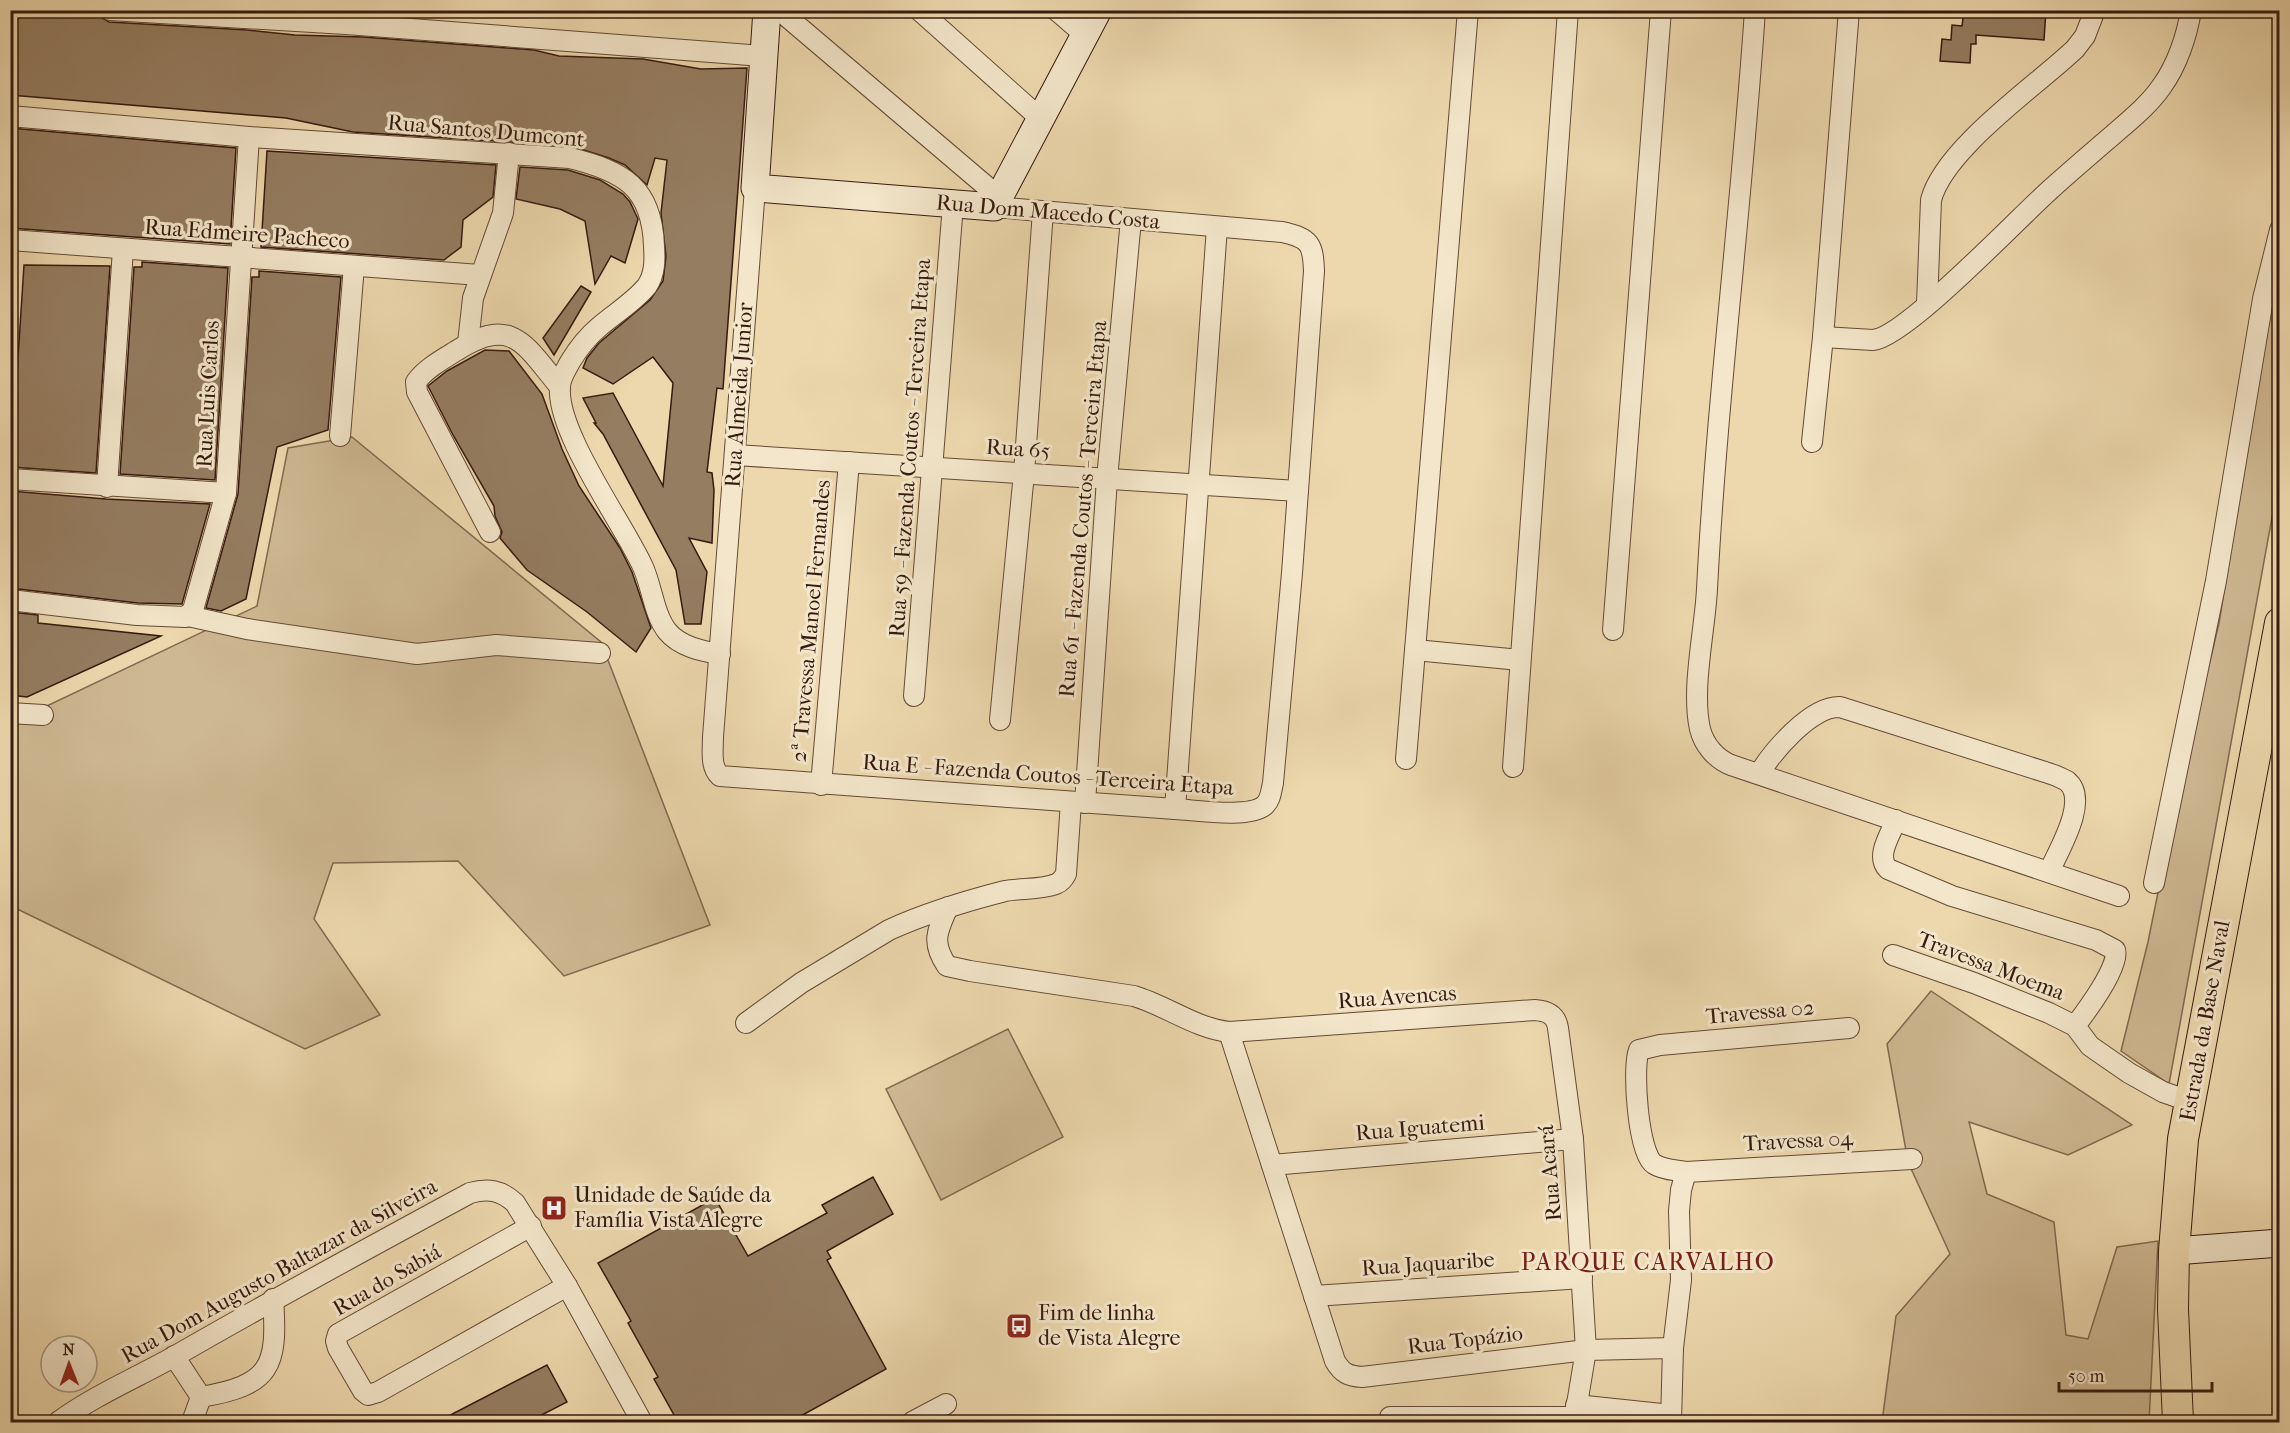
<svg xmlns="http://www.w3.org/2000/svg" width="2290" height="1433" font-family="'IM FELL French Canon',serif">
<style>
.green{fill:#ceb892;stroke:#826950;stroke-width:1.5}
.building{fill:#957d61;stroke:#361a0f;stroke-width:1.5}
.lines{fill:none;stroke-linecap:round;stroke-linejoin:round}
.street-casing{stroke:#644a36;stroke-width:22}
.secondary-casing{stroke:#361a0f;stroke-width:29}
.primary-casing{stroke:#361a0f;stroke-width:32}
.street{stroke:#f3e6ca;stroke-width:20}
.secondary{stroke:#f3e6ca;stroke-width:27}
.primary{stroke:#edd8ad;stroke-width:30}
.labels{text-anchor:middle;dominant-baseline:central;stroke-width:6;stroke-linejoin:round;paint-order:stroke}
.street-label{font-size:22px;fill:#361a0f;stroke:#f3e6ca}
.poi-label{font-size:22px;fill:#361a0f;stroke:#f3e6ca;text-anchor:start}
.neighbourhood-label{font-size:24px;letter-spacing:1.5px;fill:#7a1f14;stroke:#f3e6ca}
</style>
<rect width="100%" height="100%" fill="#edd8ad"/>
<filter id="stains"><feTurbulence type="fractalNoise" baseFrequency=".00333" numOctaves="4"/><feColorMatrix values="0 0 0 0 .2 0 0 0 0 .09 0 0 0 0 .02 0 0 0 .5 -.17"/></filter>
<radialGradient id="worn" r=".72"><stop offset=".6" stop-color="#630" stop-opacity="0"/><stop offset="1" stop-color="#630" stop-opacity=".3"/></radialGradient>
<g class="green">
<polygon points="2279,247 2279,479 2169,1084 2121,1051 2148,942 2173,818 2219,623"/>
<polygon points="352,437 601,642 710,925 564,976 458,861 333,863 314,919 380,1015 305,1049 11,906 11,723 257,606 288,448"/>
<polygon points="1931,991 2132,1125 2068,1155 1969,1122 1987,1194 2054,1222 2066,1335 2088,1339 2117,1247 2158,1241 2149,1422 1882,1422 1896,1316 1950,1254 1908,1162 1887,1044"/>
<polygon points="1008,1029 1063,1137 941,1200 886,1089"/>
</g>
<g class="building">
<polygon points="1964,10 2046,10 2044,40 1976,35 1976,44 1971,44 1970,63 1940,61 1942,39 1951,40 1952,25 1962,26"/>
<polygon points="10,11 101,17 109,22 247,30 295,35 363,37 534,50 559,56 643,59 701,69 747,68 723,389 717,388 707,472 712,473 714,490 712,543 689,538 707,572 701,624 685,624 676,570 603,434 594,423 596,423 583,398 613,393 663,486 673,383 653,357 613,384 583,368 587,358 599,343 650,300 663,281 666,256 661,213 667,160 655,158 647,185 625,165 609,158 571,146 353,132 286,118 10,95"/>
<polygon points="10,128 236,148 230,244 10,228"/>
<polygon points="267,151 496,165 493,197 463,220 461,247 444,260 261,247"/>
<polygon points="520,167 568,170 600,180 623,194 630,202 638,219 625,263 611,256 595,284 585,221 560,209 516,199"/>
<polygon points="142,262 228,268 215,480 120,474 134,267 142,267"/>
<polygon points="24,265 110,266 96,473 11,467"/>
<polygon points="259,271 341,277 328,430 277,447 246,599 221,611 206,608 238,494 252,277 259,277"/>
<polygon points="581,286 591,292 554,355 543,338"/>
<polygon points="485,350 509,351 542,394 562,449 579,486 620,548 632,572 651,628 636,652 587,612 527,570 500,538 502,532 495,516 494,506 453,435 428,386 447,371"/>
<polygon points="10,491 106,499 210,504 182,604 138,603 10,588"/>
<polygon points="10,612 38,615 38,623 161,636 27,697 10,695"/>
<polygon points="873,1177 893,1214 827,1251 831,1258 827,1260 886,1369 790,1422 678,1422 654,1379 658,1377 628,1323 631,1321 598,1263 715,1198 748,1256 827,1213 822,1205"/>
<polygon points="547,1365 567,1402 528,1422 437,1422"/>
</g>
<g class="lines">
<g class="street-casing">
<g id="street">
<polyline points="110,10 346,24 763,56"/>
<polyline points="779,10 999,197"/>
<polyline points="919,10 1041,119"/>
<polyline points="1056,10 1085,35"/>
<path d="M1755,10C1742,204 1717,396 1707,589C1705,630 1691,689 1700,729C1704,745 1716,759 1731,765L2119,896"/>
<path d="M10,116L249,137L570,158C623,171 652,187 654,246C655,260 655,274 647,286C634,302 614,314 599,327C587,337 578,349 570,362C566,370 560,378 560,387C556,432 623,523 643,567C652,587 654,614 667,631C680,647 702,651 720,654"/>
<path d="M755,188L713,737C713,750 710,767 720,776L1175,809C1196,810 1249,819 1265,805C1271,799 1271,791 1273,783L1292,573L1314,271C1313,244 1310,238 1282,232L994,207"/>
<polyline points="10,240 480,275"/>
<path d="M1927,304L1931,200C1944,149 2036,86 2075,49L2085,36L2095,10"/>
<path d="M1823,337L1873,340C1906,337 2020,216 2052,188C2072,170 2093,152 2114,134C2130,120 2149,105 2162,86C2177,65 2187,36 2191,10"/>
<polyline points="468,343 473,298 503,213 509,153"/>
<polyline points="340,436 354,266"/>
<polyline points="1812,442 1823,337 1849,10"/>
<polyline points="735,455 1298,491"/>
<polyline points="10,479 226,493"/>
<polyline points="107,487 123,249"/>
<path d="M490,532L417,392L416,382C425,369 443,359 456,351C512,314 525,345 560,387"/>
<polyline points="10,600 137,615 186,617 193,610 226,493 249,137"/>
<polyline points="188,616 247,629 417,654 496,645 600,653"/>
<polyline points="1613,630 1661,10"/>
<polyline points="1415,650 1520,660"/>
<polyline points="914,696 953,204"/>
<polyline points="10,713 43,715"/>
<polyline points="1000,720 1024,473 1043,211"/>
<polyline points="1406,759 1468,10"/>
<polyline points="1513,767 1568,10"/>
<path d="M1759,774C1773,751 1811,706 1840,707L2045,772C2052,774 2060,777 2067,781C2090,800 2058,851 2049,872"/>
<polyline points="821,785 849,462"/>
<polyline points="1085,803 1107,479 1131,219"/>
<polyline points="1175,809 1217,227"/>
<path d="M1896,820C1891,834 1875,856 1888,869L1952,896L2096,940L2115,950C2121,965 2085,1013 2075,1026"/>
<polyline points="2154,883 2216,581 2263,299 2280,230"/>
<path d="M948,907C937,931 931,943 947,966L970,971L1134,996C1167,1006 1195,1028 1229,1032L1535,1010C1548,1011 1556,1015 1558,1028L1573,1139L1586,1350L1574,1422"/>
<polyline points="1893,955 1974,983 2049,1013 2075,1026 2090,1046 2129,1073 2163,1092 2189,1101"/>
<path d="M746,1023L801,983L889,930C926,913 966,901 1005,891C1022,888 1040,890 1056,884C1061,882 1063,879 1066,874L1071,802"/>
<path d="M1849,1028L1660,1045L1639,1050C1632,1067 1638,1154 1654,1164C1663,1170 1676,1170 1686,1172L1912,1159"/>
<path d="M1229,1032L1335,1361C1342,1373 1348,1376 1362,1377L1586,1350L1673,1348"/>
<polyline points="1272,1165 1573,1139"/>
<polyline points="531,1226 338,1334 336,1341 338,1348 363,1391 368,1395 378,1392 567,1286"/>
<polyline points="1314,1296 1582,1278"/>
<polyline points="174,1356 201,1397 192,1422"/>
<path d="M201,1397C271,1385 278,1367 273,1299"/>
<polyline points="1576,1405 1671,1415"/>
<polyline points="1390,1417 1575,1417"/>
<path d="M58,1422C95,1395 138,1377 177,1355C274,1299 372,1246 470,1193C488,1188 501,1190 515,1203L567,1286L642,1422"/>
<polyline points="912,1422 946,1404"/>
<polyline points="1671,1422 1673,1348 1681,1280 1679,1211 1681,1190 1686,1172"/>
</g>
</g>
<g class="secondary-casing">
<g id="secondary">
<polyline points="767,10 755,188 994,207 1098,10"/>
<polyline points="2174,1251 2280,1243"/>
</g>
</g>
<g class="primary-casing">
<polyline id="primary" points="2178,1422 2173,1309 2174,1251 2183,1139 2280,623"/>
</g>
<use href="#street" class="street"/>
<use href="#secondary" class="secondary"/>
<use href="#primary" class="primary"/>
</g>
<defs>
<g id="hospital-square" transform="scale(1.35)"><rect x="-9" y="-9" width="18" height="18" rx="4" fill="#8f2418" stroke="#f3e6ca"/><path d="M-5-5h3v3.5h4V-5h3V5h-3V1.5h-4V5h-3Z" fill="#fff"/></g>
<g id="bus-square" transform="scale(1.35)"><rect x="-9" y="-9" width="18" height="18" rx="4" fill="#8f2418" stroke="#f3e6ca"/><path d="M-5-6H5V4H4V6H2V4H-2V6H-4V4H-5ZM-3.5-4V0h7V-4ZM-3.5 1.2v1.5H-2V1.2ZM2 1.2v1.5H3.5V1.2Z" fill="#fff"/></g>
</defs>
<g fill-rule="evenodd">
<use href="#hospital-square" x="554" y="1208"/>
<use href="#bus-square" x="1019" y="1326"/>
</g>
<g class="labels">
<g class="street-label">
<text transform="translate(486 131) rotate(5)">Rua Santos Dumcont</text>
<text transform="translate(1048 212) rotate(5)">Rua Dom Macedo Costa</text>
<text transform="translate(247 234) rotate(4)">Rua Edmeire Pacheco</text>
<text transform="translate(208 394) rotate(-87)">Rua Luis Carlos</text>
<text transform="translate(739 395) rotate(-86)">Rua Almeida Junior</text>
<text transform="translate(910 448) rotate(-86)">Rua 59 - Fazenda Coutos - Terceira Etapa</text>
<text transform="translate(1018 449) rotate(4)">Rua 65</text>
<text transform="translate(1083 509) rotate(-85)">Rua 61 - Fazenda Coutos - Terceira Etapa</text>
<text transform="translate(811 621) rotate(-85)">2ª Travessa Manoel Fernandes</text>
<text transform="translate(1048 775) rotate(4)">Rua E - Fazenda Coutos - Terceira Etapa</text>
<text transform="translate(1991 966) rotate(21)">Travessa Moema</text>
<text transform="translate(1397 997) rotate(-4)">Rua Avencas</text>
<text transform="translate(1760 1012) rotate(-5)">Travessa 02</text>
<text transform="translate(2205 1021) rotate(-80)">Estrada da Base Naval</text>
<text transform="translate(1420 1128) rotate(-5)">Rua Iguatemi</text>
<text transform="translate(1798 1141) rotate(-3)">Travessa 04</text>
<text transform="translate(1550 1173) rotate(-95)">Rua Acará</text>
<text transform="translate(1428 1264) rotate(-4)">Rua Jaquaribe</text>
<text transform="translate(279 1271) rotate(-29)">Rua Dom Augusto Baltazar da Silveira</text>
<text transform="translate(387 1280) rotate(-30)">Rua do Sabiá</text>
<text transform="translate(1465 1340) rotate(-7)">Rua Topázio</text>
</g>
<g class="poi-label">
<text x="574" y="1195">Unidade de Saúde da<tspan x="574" dy="25">Família Vista Alegre</tspan></text>
<text x="1038" y="1313">Fim de linha<tspan x="1038" dy="25">de Vista Alegre</tspan></text>
</g>
<g class="neighbourhood-label">
<text x="1648" y="1262">PARQUE CARVALHO</text>
</g>
</g>
<rect width="2290" height="1433" fill="none" stroke="#edd8ad" stroke-width="36"/>
<rect x="12" y="12" width="2266" height="1409" fill="none" stroke="#361a0f" stroke-width="3"/>
<rect x="18" y="18" width="2254" height="1397" fill="none" stroke="#361a0f" stroke-width="1.5"/>
<g transform="translate(69 1364) rotate(359)"><circle r="28" fill="#f3e6ca" stroke="#a7947f" stroke-width="1.5"/>
<path d="M0-4.5L10 22L0 15L-10 22Z" fill="#8f2418"/>
<text y="-9" font-size="16" font-weight="bold" text-anchor="middle" fill="#361a0f">N</text>
</g>
<path d="M2059 1382v9h153v-9" fill="none" stroke="#361a0f" stroke-width="3"/>
<text x="2068" y="1382" font-size="18" fill="#361a0f" stroke="#f3e6ca" stroke-width="4.5" paint-order="stroke">50 m</text>
<rect width="100%" height="100%" filter="url(#stains)"/>
<rect width="100%" height="100%" fill="url(#worn)"/>
</svg>
